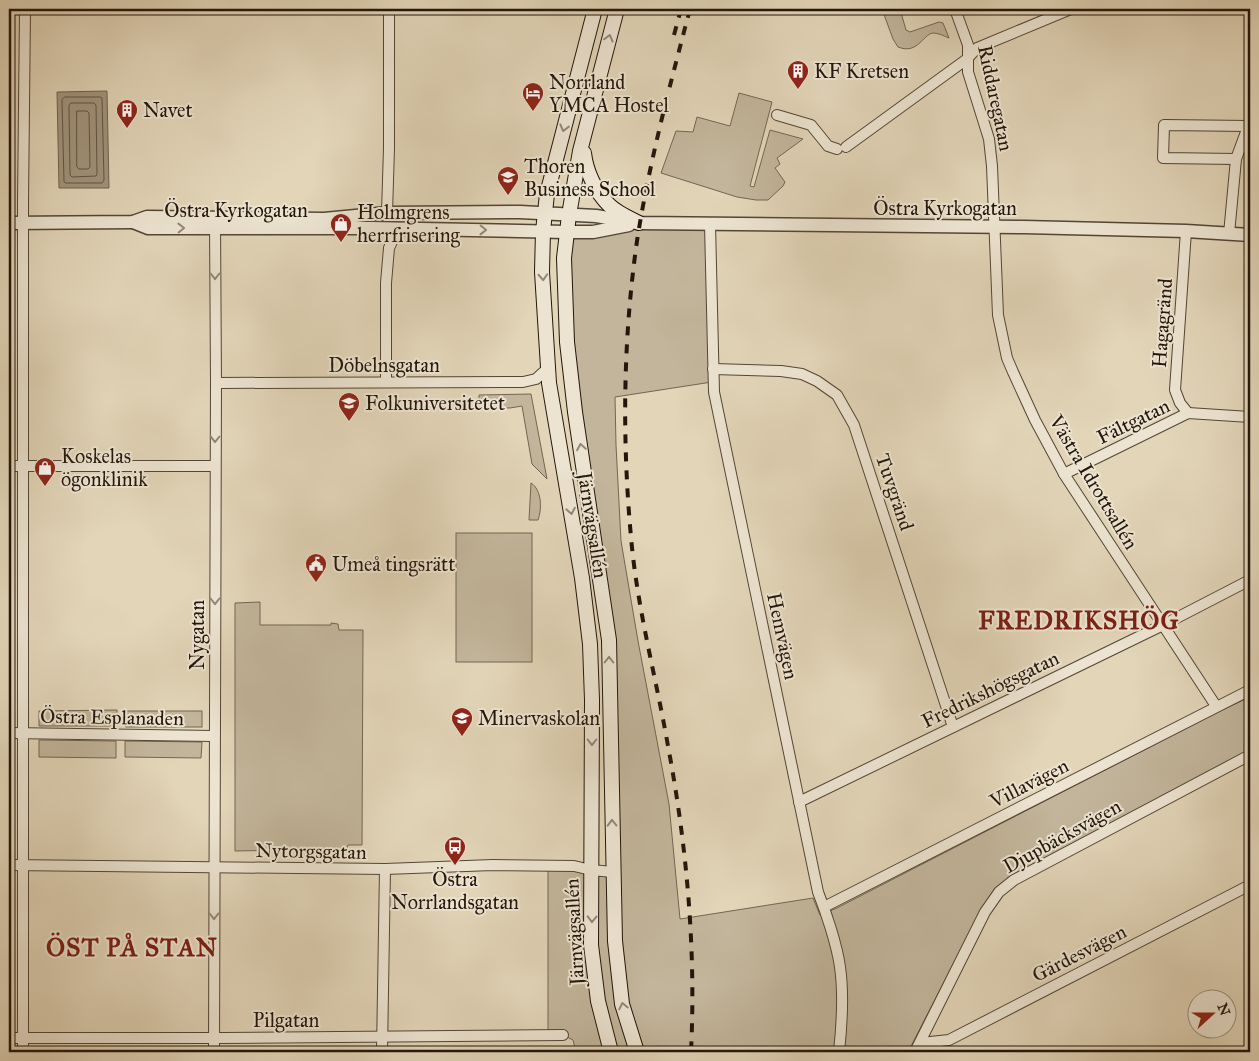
<svg xmlns="http://www.w3.org/2000/svg" width="1259" height="1061" font-family="'IM FELL Great Primer',serif">
<style>
.green{fill:#c2b59b;stroke:#726653}
.water{fill:#a1947d;stroke:#6f624f}
.lines{fill:none;stroke-linecap:round;stroke-linejoin:round}
.shore{stroke:#625544;stroke-width:1}
.minor-casing{stroke:#534636;stroke-width:12}
.tertiary-casing{stroke:#534636;stroke-width:15}
.secondary-casing{stroke:#23160b;stroke-width:16}
.minor{stroke:#ece4d1;stroke-width:10}
.tertiary{stroke:#ece4d1;stroke-width:12}
.secondary{stroke:#ece4d1;stroke-width:14}
.rail{stroke:#23160b;stroke-width:4;stroke-dasharray:9 9;stroke-linecap:butt}
.oneway{stroke:#928778}
.labels{text-anchor:middle;dominant-baseline:central;stroke-width:4;stroke-linejoin:round;paint-order:stroke}
.poi-label{font-size:20px;fill:#23160b;stroke:#ece4d1;text-anchor:start}
.street-label{font-size:20px;fill:#23160b;stroke:#ece4d1}
.district-label{font-size:25px;font-weight:bold;letter-spacing:1px;fill:#7a1f14;stroke:#ece4d1}
</style>
<rect width="100%" height="100%" fill="#e2d5b8"/>
<filter id="stains"><feTurbulence type="fractalNoise" baseFrequency=".004" numOctaves="4"/><feColorMatrix values="0 0 0 0 .2 0 0 0 0 .09 0 0 0 0 .02 0 0 0 .5 -.17"/></filter>
<radialGradient id="worn" r=".72"><stop offset=".6" stop-color="#630" stop-opacity="0"/><stop offset="1" stop-color="#630" stop-opacity=".3"/></radialGradient>
<g class="green">
<path d="M882,9H900L906,30L910,32L939,22L943,23L949,38C944,36 939,33 933,33C923,34 918,55 898,47L893,39Z"/>
<polygon points="739,93 772,102 750,186 754,187 770,130 803,139 777,158 780,164 775,168 785,182 783,186 768,200 756,200 737,197 661,173 676,131 693,132 697,117 730,126"/>
<polygon points="639,223 710,224 712,382 615,397 616,445 621,541 638,641 669,804 680,919 813,898 820,915 837,908 1216,713 1250,697 1250,750 1010,876 995,888 982,908 908,1052 576,1052 573,1040 563,1035 548,1035 548,866 612,872 609,698 575,412 566,232"/>
<polygon points="531,394 547,479 532,464 522,406 510,408 479,407 479,395"/>
<path d="M531,483C542,490 542,509 538,520H529Z"/>
<rect x="456" y="533" width="76" height="129"/>
<polygon points="260,602 260,625 331,625 331,623 338,624 339,630 363,630 362,845 348,845 347,849 235,851 235,603"/>
<polygon points="117,710 117,726 39,726 39,711"/>
<rect x="126" y="711" width="76" height="16"/>
<polygon points="39,740 116,741 116,758 39,757"/>
<polygon points="125,741 202,742 201,758 125,757"/>
</g>
<polygon class="water" points="107,91 109,188 59,188 57,92"/>
<g class="lines">
<g class="shore">
<polygon points="65,97 100,97 102,98 104,180 102,183 66,183 64,182 62,100"/>
<polygon points="71,103 94,103 96,105 97,174 96,176 72,177 70,175 69,106"/>
<polygon points="77,111 87,111 89,113 90,167 88,169 79,169 77,167"/>
</g>
<g class="minor-casing">
<g id="minor">
<polyline points="955,9 968,45 968,72 989,139 992,166 998,315 1007,358 1013,372 1035,420 1064,474 1216,706"/>
<polyline points="777,115 811,125 828,146 837,149"/>
<polyline points="846,147 967,59 977,48 1071,9"/>
<polyline points="1236,159 1163,158 1164,125 1248,126"/>
<polyline points="387,213 389,148 389,9"/>
<path d="M710,224L714,392L818,892C826,912 837,945 840,967C844,995 842,1024 839,1052"/>
<polyline points="1186,231 1175,390 1180,403 1188,413"/>
<polyline points="1229,234 1236,159 1250,121"/>
<polyline points="713,369 781,371 802,374 817,381 837,395 854,425 953,727"/>
<polyline points="386,382 386,283 389,248 398,229"/>
<polyline points="216,383 523,382 536,379 548,368"/>
<polyline points="9,466 215,466"/>
<polyline points="1064,474 1188,413 1250,417"/>
<polyline points="9,733 214,736"/>
<polyline points="799,802 1163,625 1250,580"/>
<polyline points="9,865 385,869 493,865 574,866 591,870 613,872"/>
<polyline points="824,907 1250,690"/>
<polyline points="9,1038 222,1038 563,1035"/>
<polyline points="921,1043 949,1040 1250,885"/>
<polyline points="23,1052 23,202 25,9"/>
<polyline points="214,1052 216,383 215,221"/>
<polyline points="382,1052 385,869"/>
<polyline points="915,1052 985,912 999,892 1014,880 1250,755"/>
</g>
</g>
<g class="tertiary-casing">
<g id="tertiary">
<polyline points="133,222 148,228 371,228 566,232 593,232 629,225"/>
<polyline points="9,223 133,222 147,217 324,219 387,213 520,212 596,216 639,223 1024,227 1186,231 1250,235"/>
<polyline points="1248,1052 1250,1051"/>
</g>
</g>
<g class="secondary-casing">
<g id="secondary">
<polyline points="595,9 547,194 543,231 542,272 549,383 582,578 590,644 592,700 591,945 598,1001 611,1052"/>
<polyline points="617,9 580,151 569,215 564,258 567,342 575,412 609,640 615,941 622,1004 637,1052"/>
<path d="M584,153C586,171 595,191 609,205C617,213 629,218 639,223"/>
</g>
</g>
<use href="#minor" class="minor"/>
<use href="#tertiary" class="tertiary"/>
<use href="#secondary" class="secondary"/>
<g class="rail">
<path d="M690,9C670,85 649,163 637,241C623,339 622,439 631,537C637,608 656,677 668,746C687,847 696,950 691,1052"/>
<polyline points="674,35 681,9"/>
</g>
</g>
<defs><path id="oneway-chevron" d="M-2-3.5L2.5 0L-2 3.5" fill="none" stroke-width="1.6" stroke-linecap="round" stroke-linejoin="round" transform="scale(1.25)"/></defs>
<g class="oneway">
<use href="#oneway-chevron" transform="translate(609 38) rotate(-75)"/>
<use href="#oneway-chevron" transform="translate(564 128) rotate(104)"/>
<use href="#oneway-chevron" transform="translate(181 228) rotate(-1)"/>
<use href="#oneway-chevron" transform="translate(483 230) rotate(1)"/>
<use href="#oneway-chevron" transform="translate(215 276) rotate(90)"/>
<use href="#oneway-chevron" transform="translate(543 277) rotate(87)"/>
<use href="#oneway-chevron" transform="translate(215 439) rotate(91)"/>
<use href="#oneway-chevron" transform="translate(581 447) rotate(-99)"/>
<use href="#oneway-chevron" transform="translate(571 511) rotate(80)"/>
<use href="#oneway-chevron" transform="translate(215 601) rotate(90)"/>
<use href="#oneway-chevron" transform="translate(609 660) rotate(-90)"/>
<use href="#oneway-chevron" transform="translate(592 742) rotate(90)"/>
<use href="#oneway-chevron" transform="translate(612 823) rotate(-91)"/>
<use href="#oneway-chevron" transform="translate(214 916) rotate(90)"/>
<use href="#oneway-chevron" transform="translate(592 919) rotate(91)"/>
<use href="#oneway-chevron" transform="translate(623 1006) rotate(-102)"/>
</g>
<defs>
<g id="building-pin" transform="scale(1.125)"><path d="M0 17L-7.5 6A9.5 9.5 0 1 1 7.5 6Z" fill="#8f2418" stroke="#ece4d1"/><path d="M-4-6H4V6H1V3H-1V6H-4ZM-2.5-4.3h1.7v1.8h-1.7ZM.8-4.3h1.7v1.8H.8ZM-2.5-1h1.7V.8h-1.7ZM.8-1h1.7V.8H.8Z" fill="#fff"/></g>
<g id="hotel-pin" transform="scale(1.125)"><path d="M0 17L-7.5 6A9.5 9.5 0 1 1 7.5 6Z" fill="#8f2418" stroke="#ece4d1"/><path d="M-6-4.5h1.5V1H6V5H4.5V3h-9V5H-6ZM-4 0a1.8 1.8 0 1 1 3.6 0ZM.5 0V-2.5h3Q6-2.5 6 0Z" fill="#fff"/></g>
<g id="school-pin" transform="scale(1.125)"><path d="M0 17L-7.5 6A9.5 9.5 0 1 1 7.5 6Z" fill="#8f2418" stroke="#ece4d1"/><path d="M0-5L7-2L0 1L-7-2ZM-4 1L0 2.5L4 1V4Q0 6-4 4Z" fill="#fff"/></g>
<g id="shop-pin" transform="scale(1.125)"><path d="M0 17L-7.5 6A9.5 9.5 0 1 1 7.5 6Z" fill="#8f2418" stroke="#ece4d1"/><path d="M-5-2.5h2.3a2.7 3.5 0 0 1 5.4 0H5L5.5 6h-11ZM-1.5-2.5h3a1.5 2.3 0 0 0-3 0Z" fill="#fff"/></g>
<g id="civic-pin" transform="scale(1.125)"><path d="M0 17L-7.5 6A9.5 9.5 0 1 1 7.5 6Z" fill="#8f2418" stroke="#ece4d1"/><path d="M-.6-6.5H3V-4.5H.6V-3L4-1V1h2V6H-6V1h2V-1L-.6-3ZM-1.2 2.5V6h2.4V2.5Z" fill="#fff"/></g>
<g id="bus-pin" transform="scale(1.125)"><path d="M0 17L-7.5 6A9.5 9.5 0 1 1 7.5 6Z" fill="#8f2418" stroke="#ece4d1"/><path d="M-5-6H5V4H4V6H2V4H-2V6H-4V4H-5ZM-3.5-4V0h7V-4ZM-3.5 1.2v1.5H-2V1.2ZM2 1.2v1.5H3.5V1.2Z" fill="#fff"/></g>
</defs>
<g fill-rule="evenodd">
<use href="#building-pin" x="798" y="71"/>
<use href="#hotel-pin" x="533" y="93"/>
<use href="#building-pin" x="127" y="110"/>
<use href="#school-pin" x="508" y="177"/>
<use href="#shop-pin" x="341" y="224"/>
<use href="#school-pin" x="349" y="403"/>
<use href="#shop-pin" x="45" y="468"/>
<use href="#civic-pin" x="316" y="564"/>
<use href="#school-pin" x="462" y="718"/>
<use href="#bus-pin" x="455" y="847"/>
</g>
<g class="labels">
<g class="poi-label">
<text x="814" y="71">KF Kretsen</text>
<text x="549" y="82">Norrland<tspan x="549" dy="23">YMCA Hostel</tspan></text>
<text x="143" y="110">Navet</text>
<text x="524" y="166">Thoren<tspan x="524" dy="23">Business School</tspan></text>
<text x="357" y="212">Holmgrens<tspan x="357" dy="23">herrfrisering</tspan></text>
<text x="365" y="403">Folkuniversitetet</text>
<text x="61" y="456">Koskelas<tspan x="61" dy="23">ögonklinik</tspan></text>
<text x="332" y="564">Umeå tingsrätt</text>
<text x="478" y="718">Minervaskolan</text>
<text x="455" y="879" text-anchor="middle">Östra<tspan x="455" dy="23">Norrlandsgatan</tspan></text>
</g>
<g class="street-label">
<text transform="translate(996 98) rotate(78)">Riddaregatan</text>
<text x="945" y="208">Östra Kyrkogatan</text>
<text x="236" y="210">Östra Kyrkogatan</text>
<text transform="translate(1162 323) rotate(-86)">Hagagränd</text>
<text x="384" y="365">Döbelnsgatan</text>
<text transform="translate(1133 421) rotate(-26)">Fältgatan</text>
<text transform="translate(1094 482) rotate(59)">Västra Idrottsallén</text>
<text transform="translate(895 492) rotate(71)">Tuvgränd</text>
<text transform="translate(593 525) rotate(81)">Järnvägsallén</text>
<text transform="translate(197 635) rotate(-90)">Nygatan</text>
<text transform="translate(783 636) rotate(78)">Hemvägen</text>
<text transform="translate(990 689) rotate(-26)">Fredrikshögsgatan</text>
<text transform="translate(112 717) rotate(1)">Östra Esplanaden</text>
<text transform="translate(1029 783) rotate(-27)">Villavägen</text>
<text transform="translate(1062 836) rotate(-29)">Djupbäcksvägen</text>
<text transform="translate(311 851) rotate(1)">Nytorgsgatan</text>
<text transform="translate(574 932) rotate(-93)">Järnvägsallén</text>
<text transform="translate(1079 953) rotate(-27)">Gärdesvägen</text>
<text x="286" y="1020">Pilgatan</text>
</g>
<g class="district-label">
<text x="1079" y="620">FREDRIKSHÖG</text>
<text x="132" y="947">ÖST PÅ STAN</text>
</g>
</g>
<rect width="1259" height="1061" fill="none" stroke="#e2d5b8" stroke-width="30"/>
<rect x="10" y="10" width="1239" height="1041" fill="none" stroke="#23160b" stroke-width="2.5"/>
<rect x="15" y="15" width="1229" height="1031" fill="none" stroke="#23160b"/>
<g transform="translate(1212 1014) rotate(69)"><circle r="24" fill="#ece4d1" stroke="#9c9282"/>
<path d="M0-4L9 19L0 12L-9 19Z" fill="#8f2418"/>
<text y="-8" font-size="14" font-weight="bold" text-anchor="middle" fill="#23160b">N</text>
</g>
<rect width="100%" height="100%" filter="url(#stains)"/>
<rect width="100%" height="100%" fill="url(#worn)"/>
</svg>
